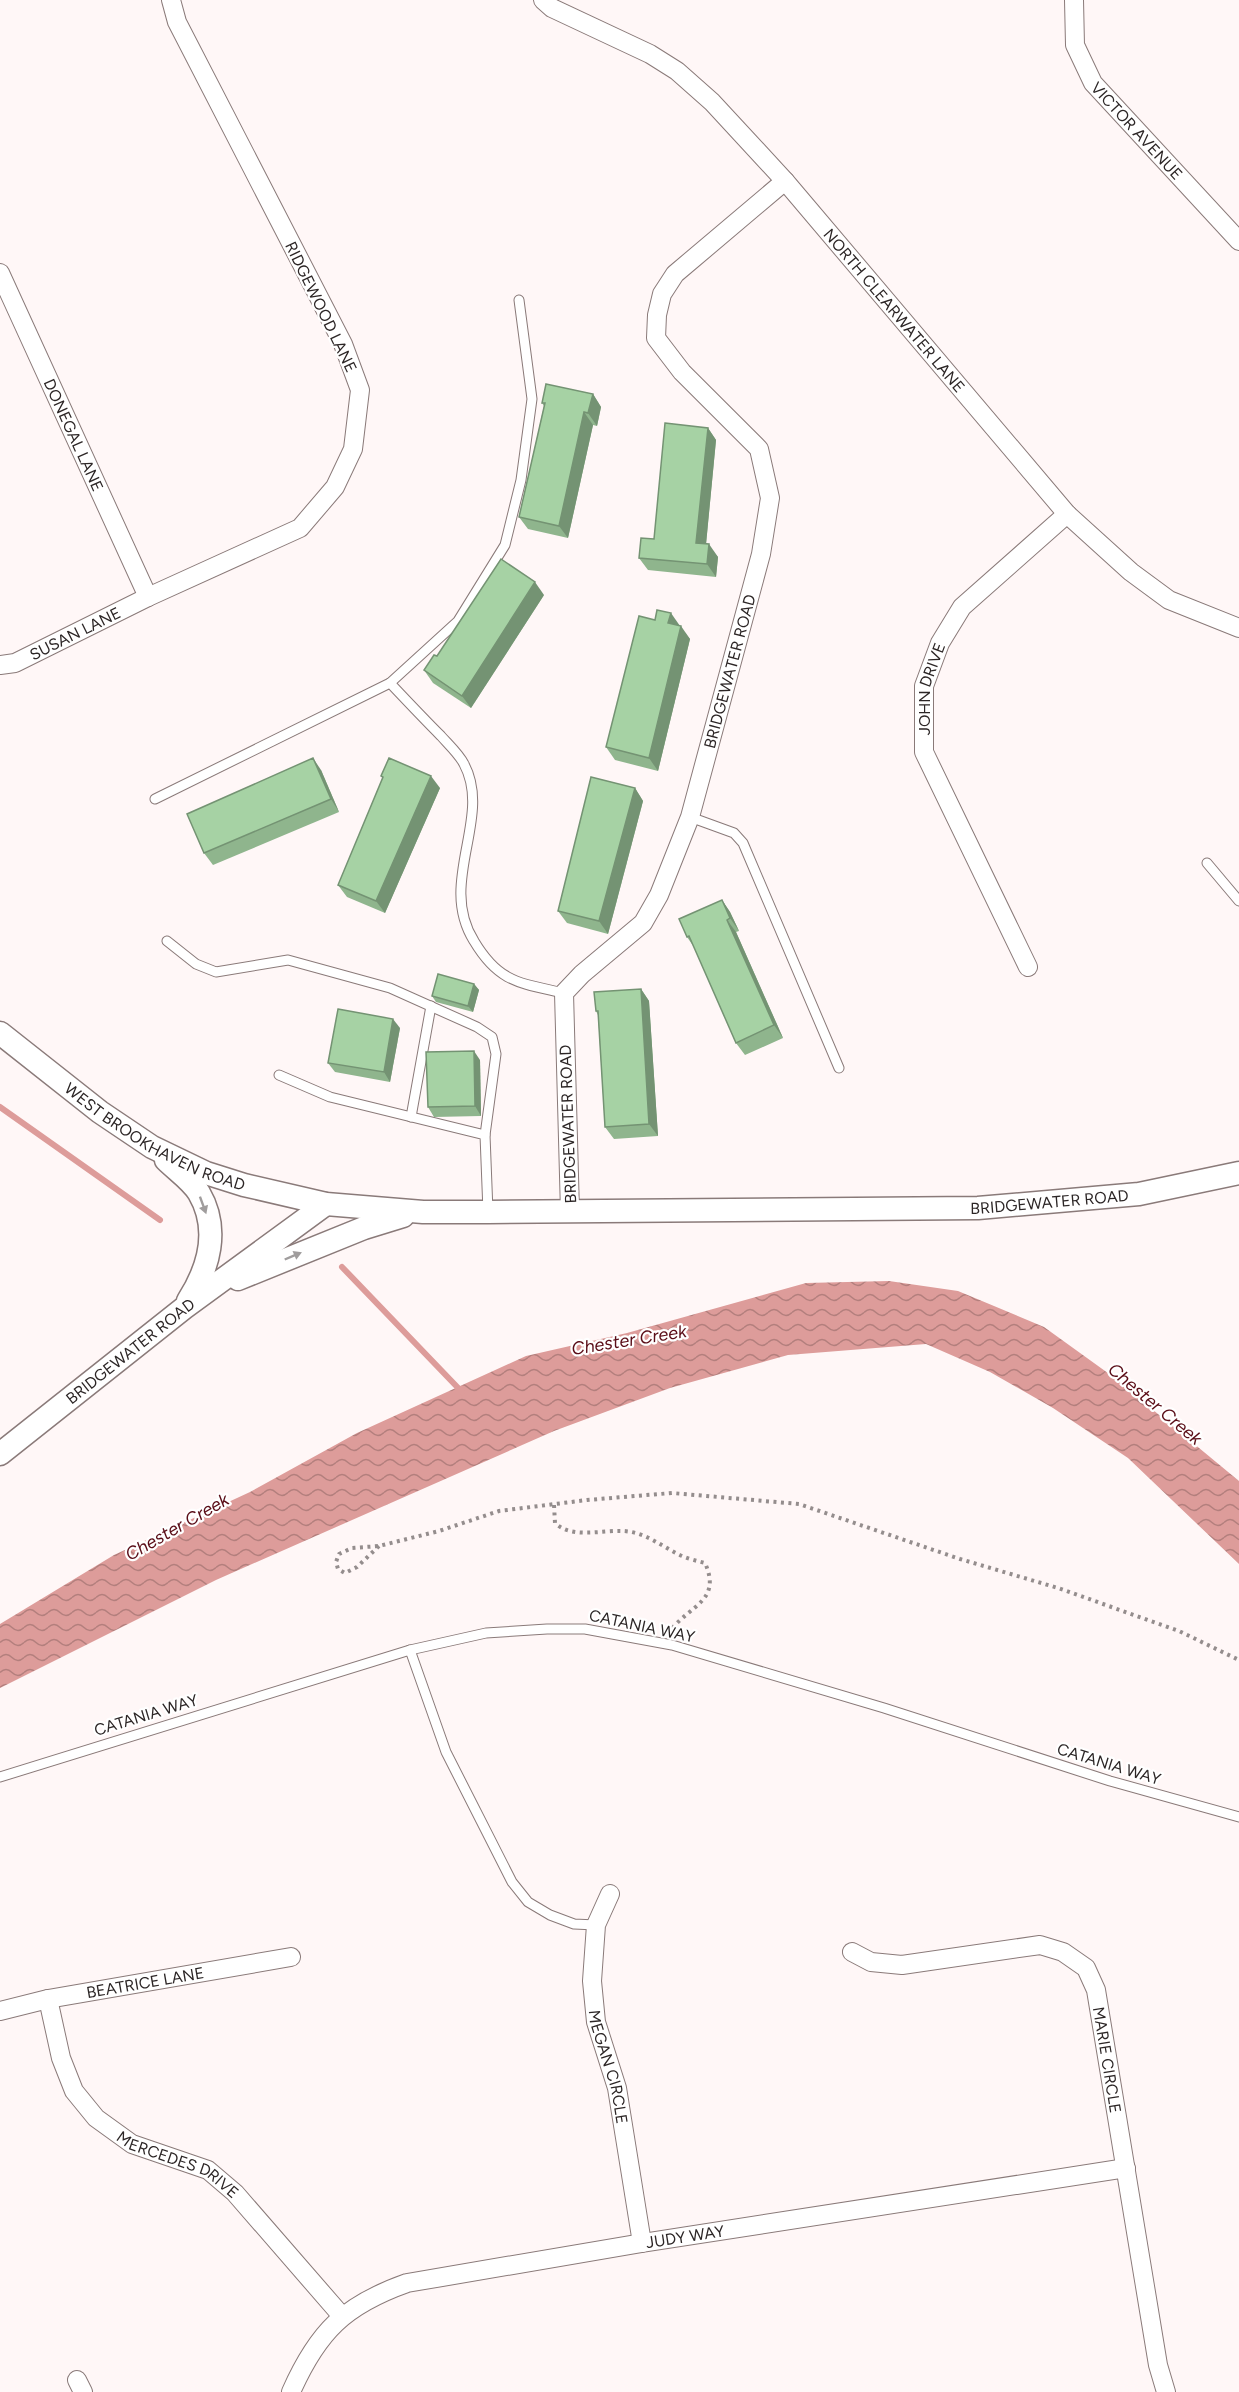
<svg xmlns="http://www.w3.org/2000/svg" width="1239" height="2392" font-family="Figtree,sans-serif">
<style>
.water{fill:url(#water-waves)}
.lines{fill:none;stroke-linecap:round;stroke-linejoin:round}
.stream{stroke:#dd9c9a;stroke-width:6}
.service-casing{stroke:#8a7a79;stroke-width:11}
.minor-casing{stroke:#8a7a79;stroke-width:20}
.tertiary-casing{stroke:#8a7a79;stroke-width:25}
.path{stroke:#948d8d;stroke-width:4;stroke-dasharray:3 4.5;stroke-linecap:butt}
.service{stroke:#fff;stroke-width:9}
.minor{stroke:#fff;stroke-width:18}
.tertiary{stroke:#fff;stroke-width:22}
.wall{fill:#8fb58d}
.shaded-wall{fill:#749373}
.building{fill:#a6d2a4;stroke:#749373;stroke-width:1.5}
.oneway{fill:#a09d9d}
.labels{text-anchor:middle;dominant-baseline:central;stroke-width:4.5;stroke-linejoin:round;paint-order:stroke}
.street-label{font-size:16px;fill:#2c2626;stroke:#fff}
.water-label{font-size:18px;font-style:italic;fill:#5a0d17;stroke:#fff}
</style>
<defs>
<pattern id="water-waves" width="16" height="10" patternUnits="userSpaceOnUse" patternTransform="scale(1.5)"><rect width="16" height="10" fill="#dd9c9a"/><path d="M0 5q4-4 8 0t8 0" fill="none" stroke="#b37f7d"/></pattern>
</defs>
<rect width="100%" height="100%" fill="#fff7f7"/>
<polygon class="water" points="889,1281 958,1291 1044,1327 1112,1376 1239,1481 1239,1564 1128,1458 1053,1408 990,1372 926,1344 788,1355 670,1388 554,1431 216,1580 0,1688 0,1624 114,1555 250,1492 357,1433 526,1356 627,1333 806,1283"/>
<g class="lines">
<g class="stream">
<polyline points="0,1107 160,1220"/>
<polyline points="342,1267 462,1392"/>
</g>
<g class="service-casing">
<g id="service">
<polyline points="390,683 458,621 505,545 521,480 532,399 519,300"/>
<path d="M155,799L390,683C407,701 424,719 441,736C448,744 459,754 464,764C493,818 437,882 474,941C499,983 520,983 564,993"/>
<polyline points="690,817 734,833 743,843 839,1068"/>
<polyline points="1207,863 1239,901"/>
<polyline points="167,941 196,964 216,972 288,960 390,988 477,1027 492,1037 496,1054 485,1135"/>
<polyline points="279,1075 330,1097 485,1135 488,1212"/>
<polyline points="411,1117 431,1006"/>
<polyline points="410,1650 446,1752 512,1882 528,1902 550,1915 574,1924 596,1925"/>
<polyline points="0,1777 410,1650 486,1633 547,1629 585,1629 672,1645 884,1708 1110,1781 1239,1817"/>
</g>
</g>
<g class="minor-casing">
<g id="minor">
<path id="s1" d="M543,0L552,8L650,54L677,71L712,102L785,181L1067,514L1131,572L1169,600L1239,628"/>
<path id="s2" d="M1074,0L1075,45L1093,83L1239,241"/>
<path id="s3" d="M0,273L148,597"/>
<path id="s4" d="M0,665L15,663L148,597L300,528L335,487L353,449L360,390L343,344L177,22L171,0"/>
<path id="s5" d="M1028,967L924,752V686L940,643L962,607L1067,514"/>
<path id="s6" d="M570,1212L564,993L582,974L643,923L659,895L690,817L761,554L770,498L759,449L682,372L656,338L657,315L662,294L675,274L785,181"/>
<path id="s7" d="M610,1894L596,1925L592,1981L596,2022L617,2088L642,2243"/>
<path id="s8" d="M852,1952L871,1962L902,1965L1040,1945L1063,1952L1086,1968L1096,1990L1158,2365L1166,2392"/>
<path id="s9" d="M48,1999L61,2058L74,2091L96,2118L132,2144L208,2170L235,2193L341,2315"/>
<path id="s10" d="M0,2011L48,1999L291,1957"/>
<polyline points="77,2380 83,2392"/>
<path id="s11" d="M291,2392C318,2331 345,2305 407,2283L642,2243L1126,2168"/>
</g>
</g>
<g class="tertiary-casing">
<g id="tertiary">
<path id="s12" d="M0,1033L100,1112L152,1147L206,1173L244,1185L326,1204L423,1212H488L978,1208L1139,1194L1239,1173"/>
<path d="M166,1160C176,1170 192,1181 199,1193C220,1229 209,1268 188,1301"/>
<polyline points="238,1279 364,1228 403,1216"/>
<path id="s13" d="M0,1454L184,1308L326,1204"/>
</g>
</g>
<g class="path">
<path d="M554,1505L555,1523C572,1539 601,1530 623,1531C646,1532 662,1547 682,1556C689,1559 697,1561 705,1563C722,1601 690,1605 671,1630"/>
<polyline points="379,1546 357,1567 345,1573 338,1569 336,1562 339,1554 352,1548 379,1546 439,1531 499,1511 587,1500 672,1493 799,1504 960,1559 1058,1588 1179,1631 1239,1660"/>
</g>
<use href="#service" class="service"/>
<use href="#minor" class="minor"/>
<use href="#tertiary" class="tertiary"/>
</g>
<g class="wall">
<polygon points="593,394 601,407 597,426 593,425 568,538 528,529 519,517 544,406 542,403"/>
<polygon points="708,428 716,440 706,544 718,557 716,577 648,570 639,558 654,539"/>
<polygon points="544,595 471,708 433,683 424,670 437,656"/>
<polygon points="679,626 690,639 658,771 615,760 606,747"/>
<polygon points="321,770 339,812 213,865 204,853"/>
<polygon points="381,776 440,788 385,913 347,897 338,885 383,779"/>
<polygon points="635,788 643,801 608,934 567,923 558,911"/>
<polygon points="722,900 730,912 739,931 736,932 783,1038 745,1055 736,1043 694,947 687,937"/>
<polygon points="474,984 479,990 473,1012 436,1002 432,996"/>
<polygon points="641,989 649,1001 658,1136 614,1139 605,1127 598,1015 596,1011"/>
<polygon points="400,1028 390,1082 335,1072 328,1063"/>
<polygon points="480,1060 481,1116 434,1117 428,1107"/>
</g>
<g class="shaded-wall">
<polygon points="593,394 601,407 597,426 588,413"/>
<polygon points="584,412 593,425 568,538 559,526"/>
<polygon points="708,428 716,440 705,555 696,543"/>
<polygon points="709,544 718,557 716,577 707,564"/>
<polygon points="535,582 544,595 471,708 462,696"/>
<polygon points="671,613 680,626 668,623"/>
<polygon points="681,626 690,639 658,771 649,758"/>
<polygon points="313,758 321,770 339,812 331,799"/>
<polygon points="431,776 440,788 385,913 376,901"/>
<polygon points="635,788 643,801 608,934 599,921"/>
<polygon points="722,900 730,912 739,931 730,918"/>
<polygon points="727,920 736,932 783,1038 774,1025"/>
<polygon points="474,984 479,990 473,1012 468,1006"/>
<polygon points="641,989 649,1001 658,1136 649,1124"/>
<polygon points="393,1019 400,1028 390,1082 384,1072"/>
<polygon points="474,1051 480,1060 481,1116 475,1106"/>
</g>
<g class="building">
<polygon points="546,384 593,394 588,413 584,412 559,526 519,517 545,403 542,403"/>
<polygon points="665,423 708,428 696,543 709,544 707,564 639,558 641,538 654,539"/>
<polygon points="501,559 535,582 462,696 424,670 434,655 437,656"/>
<polygon points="657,610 671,613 668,623 681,626 649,758 606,747 639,616 655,620"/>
<polygon points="313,758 331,799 204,853 187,814"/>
<polygon points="389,758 431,776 376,901 338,885 383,777 381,776"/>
<polygon points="591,777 635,788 599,921 558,911"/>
<polygon points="722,900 730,918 727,920 774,1025 736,1043 689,936 687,937 679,919"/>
<polygon points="438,974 474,984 468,1006 432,996"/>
<polygon points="641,989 649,1124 605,1127 598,1011 596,1011 594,992"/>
<polygon points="338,1009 393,1019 384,1072 328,1063"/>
<polygon points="474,1051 475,1106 428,1107 426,1052"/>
</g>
<defs><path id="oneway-solid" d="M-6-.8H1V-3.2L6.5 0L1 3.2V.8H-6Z" transform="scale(1.5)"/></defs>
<g class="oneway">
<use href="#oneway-solid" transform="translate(203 1205) rotate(70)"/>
<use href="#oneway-solid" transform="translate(293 1256) rotate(-23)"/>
</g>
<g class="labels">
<g class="street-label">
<text stroke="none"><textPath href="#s2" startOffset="152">VICTOR AVENUE</textPath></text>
<text transform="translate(321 307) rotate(64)">RIDGEWOOD LANE</text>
<text stroke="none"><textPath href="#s1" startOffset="476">NORTH CLEARWATER LANE</textPath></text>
<text stroke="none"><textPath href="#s3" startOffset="178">DONEGAL LANE</textPath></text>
<text stroke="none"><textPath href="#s4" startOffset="82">SUSAN LANE</textPath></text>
<text stroke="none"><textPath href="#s6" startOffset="592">BRIDGEWATER ROAD</textPath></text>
<text stroke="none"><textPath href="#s5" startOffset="303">JOHN DRIVE</textPath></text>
<text transform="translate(568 1124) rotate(-92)">BRIDGEWATER ROAD</text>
<text stroke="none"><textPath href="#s12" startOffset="188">WEST BROOKHAVEN ROAD</textPath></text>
<text stroke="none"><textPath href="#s12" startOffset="1098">BRIDGEWATER ROAD</textPath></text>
<text stroke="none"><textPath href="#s13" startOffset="166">BRIDGEWATER ROAD</textPath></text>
<text transform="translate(642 1626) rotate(12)">CATANIA WAY</text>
<text transform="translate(146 1715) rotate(-17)">CATANIA WAY</text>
<text transform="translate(1109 1764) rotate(17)">CATANIA WAY</text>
<text stroke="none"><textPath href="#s10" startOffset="148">BEATRICE LANE</textPath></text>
<text stroke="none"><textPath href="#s8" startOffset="339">MARIE CIRCLE</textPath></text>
<text stroke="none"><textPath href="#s7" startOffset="178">MEGAN CIRCLE</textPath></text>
<text stroke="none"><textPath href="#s9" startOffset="226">MERCEDES DRIVE</textPath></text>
<text stroke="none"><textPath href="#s11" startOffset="447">JUDY WAY</textPath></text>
</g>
<g class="water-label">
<text transform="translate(629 1340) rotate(-9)">Chester Creek</text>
<text transform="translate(1155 1404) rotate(40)">Chester Creek</text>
<text transform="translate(177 1527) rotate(-30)">Chester Creek</text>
</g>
</g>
</svg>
